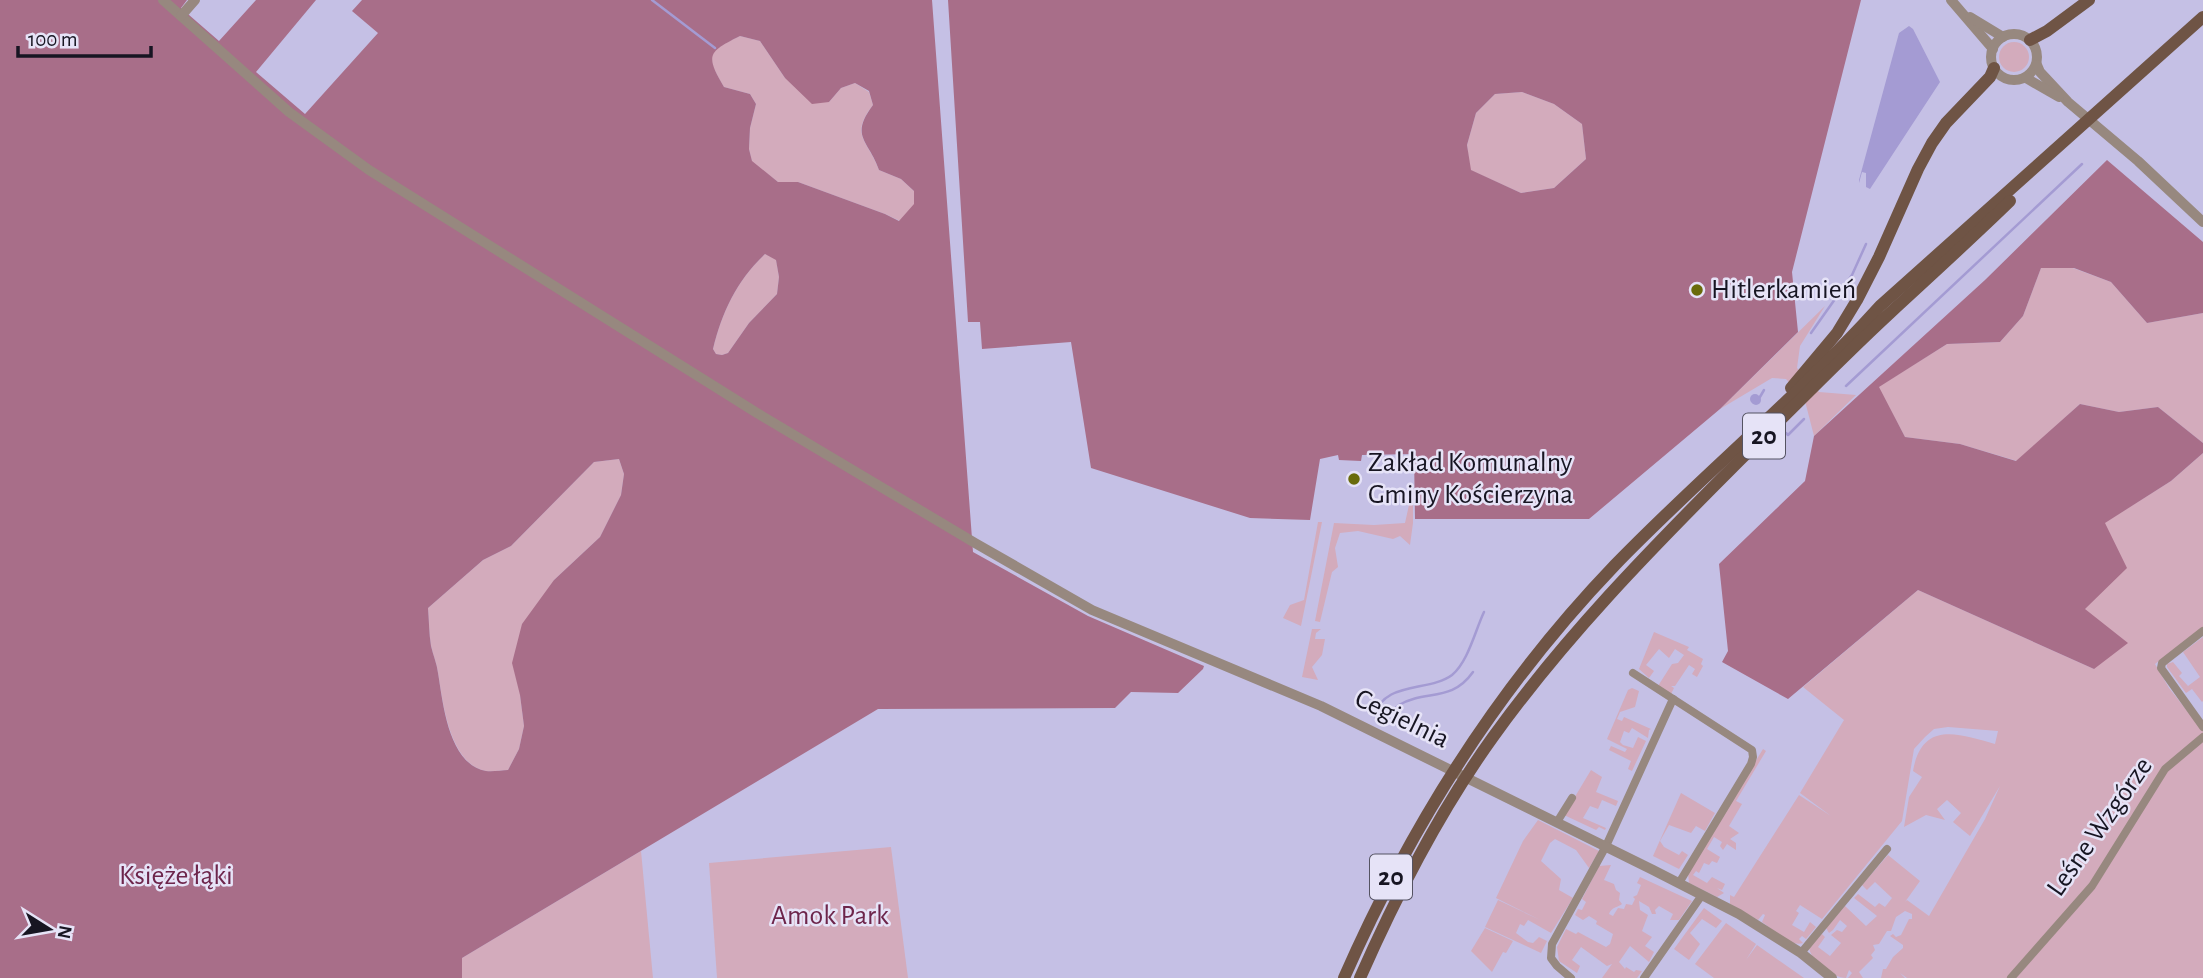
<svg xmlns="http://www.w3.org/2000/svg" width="2203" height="978" font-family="'Alegreya Sans',sans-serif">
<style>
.green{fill:#d3abbc}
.forest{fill:#a86e89;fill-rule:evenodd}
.water{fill:#a49bd3}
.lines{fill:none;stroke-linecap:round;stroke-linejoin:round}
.stream{stroke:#a49bd3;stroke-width:2.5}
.canal{stroke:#a49bd3;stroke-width:10}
.minor{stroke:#97887f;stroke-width:8}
.tertiary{stroke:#97887f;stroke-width:10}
.primary{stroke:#6f5445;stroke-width:12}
.poi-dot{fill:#696b0b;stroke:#e6e3f7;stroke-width:2.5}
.labels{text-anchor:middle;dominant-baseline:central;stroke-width:5;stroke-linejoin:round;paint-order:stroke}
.shield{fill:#e6e3f7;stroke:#555362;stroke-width:2}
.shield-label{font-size:26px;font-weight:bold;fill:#171522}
.poi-label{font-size:28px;fill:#171522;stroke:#e6e3f7;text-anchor:start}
.street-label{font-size:28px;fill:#171522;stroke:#e6e3f7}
.park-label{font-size:28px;fill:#6d254b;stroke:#e6e3f7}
</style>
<rect width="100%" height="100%" fill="#c5c0e5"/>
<g class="green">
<path d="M740,36L760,41L785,78L829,102L841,88L855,83L869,92L873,105C849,136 868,140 879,170L901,179L915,192V204L900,221L885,214L798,182H778L752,162L749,149L750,128L756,104L750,94L724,87C704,54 707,52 740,36Z"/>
<circle cx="2014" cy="57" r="15"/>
<polygon points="1522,92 1554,104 1582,124 1586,159 1554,188 1521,193 1470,170 1467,145 1476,113 1495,94"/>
<path d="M765,254L776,259L779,277L777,294L749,323L728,353L722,355L716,354L713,349C722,312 737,280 765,254Z"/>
<polygon points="2041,268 2073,268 2111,282 2147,323 2203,313 2203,443 2158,407 2119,412 2080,404 2017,461 1960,444 1905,437 1878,387 1947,344 2000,342 2023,316"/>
<polygon points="1825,306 1800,346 1797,368 1819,392 1856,395 1814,436 1805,401 1786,379 1772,378 1720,409"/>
<path d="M2203,453V627L2155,664L2169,688L2203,731V978H1907L1900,973L1905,978H1881L1883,969H1886L1893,957L1903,948V945L1890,936L1893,934L1896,937L1901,935L1909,919H1912V914L1905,911L1896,917L1891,931H1887L1879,944L1873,945L1875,950L1871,955L1873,958L1859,972L1863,978H1848L1852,973L1849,970L1846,978C1833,978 1810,961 1809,947L1822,934L1825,937L1818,947L1830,956L1841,943L1831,935L1837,930L1842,932L1847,926L1840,920L1833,930L1829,933L1826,928L1845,906L1866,926L1877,916L1854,898L1858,894L1875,907L1879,903L1885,907L1892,898L1875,882L1867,890L1862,885L1888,855L1920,881L1905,902L1907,900L1929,916L1985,819L2000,786L1970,836L1953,822L1961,813L1947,800L1937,809L1945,820L1926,815L1904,827L1909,797L1922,777L1913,771C1922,720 1959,734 1995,744L1998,731L1948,727L1934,729L1925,737L1914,749L1902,821L1822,919L1800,905L1796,911L1799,913L1792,925L1804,932L1810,922L1816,927L1806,939L1802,936L1799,939L1803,943C1791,948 1772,929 1762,922L1765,915L1763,914L1758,920L1730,904V895L1734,897L1799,795L1831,816L1800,793L1844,720L1803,687L1918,590L2094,669L2085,609L2104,523L2171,481Z"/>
<path d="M619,459L624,474L621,495L600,537L554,580L520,695L524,726L519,749L508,770C502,770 493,772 486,771C449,764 443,702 438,673C437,664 433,655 431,646C429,634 429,621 428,608L483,560L511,546L594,462Z"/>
<polygon points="1413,487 1413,523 1410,545 1400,536 1393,539 1358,531 1340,533 1335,548 1338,567 1332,572 1320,622 1315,621 1334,523 1374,525 1405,523"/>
<polygon points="1318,522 1322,522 1301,626 1283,618 1290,605 1304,600"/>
<polygon points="1312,629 1321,629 1316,633 1315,639 1325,639 1322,655 1312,667 1318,680 1302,677"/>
<polygon points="1654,632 1689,647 1687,650 1703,659 1701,664 1703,666 1697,677 1692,674 1695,669 1689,665 1675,686 1671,686 1674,688 1671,694 1658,686 1672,664 1678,663 1684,655 1675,649 1669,658 1659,649 1646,665 1654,671 1649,678 1639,669"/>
<polygon points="2203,637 2203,701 2202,702 2192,689 2186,693 2167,667 2167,664 2173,662 2182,673 2179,676 2188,686 2200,677 2183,652"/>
<polygon points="1632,688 1639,691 1635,707 1620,712 1617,719 1622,721 1624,717 1651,729 1649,730 1648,738 1632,728 1629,733 1624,731 1620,742 1623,745 1633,748 1638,737 1646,741 1632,771 1628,769 1631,761 1609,750 1611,746 1625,752 1627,749 1607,739 1628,690"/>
<polygon points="1763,749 1766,751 1736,801 1742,804 1729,826 1739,833 1730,839 1736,843 1736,850 1727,844 1723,850 1720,846 1722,842 1714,837 1707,849 1720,857 1717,863 1712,861 1709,865 1704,863 1699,873 1696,871 1693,875 1707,883 1712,877 1725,884 1722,890 1717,888 1724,893 1717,897 1689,883 1688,873"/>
<polygon points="1591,770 1602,777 1596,792 1618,801 1616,806 1602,800 1598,809 1590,806 1583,818 1606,828 1605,830 1599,827 1596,830 1564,815"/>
<polygon points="1681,793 1715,813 1705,831 1696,826 1691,833 1669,825 1660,841 1664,847 1679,855 1682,851 1688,855 1679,869 1653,856"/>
<polygon points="1538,820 1599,851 1589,868 1576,850 1555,839 1550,843 1541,861 1561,879 1559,890 1573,898 1551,933 1528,920 1524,926 1520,924 1516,933 1528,942 1533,943 1539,937 1547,941 1541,953 1485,927 1498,900 1540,920 1496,898 1523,841"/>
<polygon points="891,847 908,978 717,978 709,863"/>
<polygon points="641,851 653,978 462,978 462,958"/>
<path d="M1611,865L1604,880L1614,884L1616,890L1620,893L1619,900L1622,904C1619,907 1611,907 1609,914L1613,916L1618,908L1624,909L1626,904L1632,905L1635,899L1633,897L1637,895L1641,885L1637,883L1640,877L1692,901L1679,920H1670L1673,914L1659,906L1655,910L1656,914H1652L1649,907L1639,901L1640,910L1648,915L1642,931L1652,937L1645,946L1654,952L1649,962L1630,946L1619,962L1625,969L1626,967L1634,972L1636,970L1642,971L1637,978H1602L1612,964L1607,966L1581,947L1572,960L1580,966L1577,973L1559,961L1557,947L1566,929L1576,934L1578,932L1606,947L1610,944L1613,934L1596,924L1597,921L1589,916L1583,920L1575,915L1578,909L1582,910L1586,902L1582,899L1599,866Z"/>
<polygon points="1704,908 1722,921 1716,928 1702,919 1690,933 1700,944 1689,960 1674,949"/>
<polygon points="1726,923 1756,944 1746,960 1757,945 1804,978 1714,978 1695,964"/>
<polygon points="1485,928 1513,941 1506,953 1503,952 1492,972 1471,951"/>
</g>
<g class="forest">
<path d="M0,0H187L181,8L219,41L256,0H316L256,72L305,114L378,33L352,11L362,0H932L973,552L1088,616L1204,666L1203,669L1178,693L1131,692L1115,708L878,709L462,958V978H0ZM740,36L760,41L785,78L812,104L829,102L841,88L855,83L869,91L873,105C849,137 869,140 879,170L901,179L914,191V204L899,221L885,214L798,182H778L752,161L749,149L750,128L756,104L750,94L724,87C705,55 708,52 740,36ZM765,254L776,260L779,277L777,294L749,323L728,353L722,355L716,354L713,349C722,312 737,280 765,254ZM619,459L624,474L621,495L600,537L554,580L522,624L512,663L520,695L524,726L519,749L508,770C502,770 493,772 486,771C448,764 443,702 438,673C437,664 433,655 431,646C429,634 429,620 428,608L483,560L511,546L594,462Z"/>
<path d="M948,0H1861L1792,272L1798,332L1720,409L1589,519H1415L1414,454L1362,455L1361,461L1339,460L1338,455L1320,459L1310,520L1250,518L1091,468L1071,342L982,349L980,322H968ZM1522,92L1554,104L1582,124L1586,159L1554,188L1521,193L1471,170L1467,145L1476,113L1495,94Z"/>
<polygon points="2107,160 2203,242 2203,313 2147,323 2111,282 2074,268 2041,268 2023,316 2000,342 1947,344 1879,387 1905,437 1960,444 2016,461 2080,404 2119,412 2158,407 2203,443 2203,453 2171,481 2105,523 2127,568 2085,609 2128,643 2094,669 1918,590 1788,699 1722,662 1728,651 1719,564 1805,481 1814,436 1985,280"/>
</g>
<polygon class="water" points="1909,26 1913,29 1940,82 1870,189 1866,187 1866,173 1862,172 1859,183 1859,180 1899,33"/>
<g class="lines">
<g class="stream">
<polyline points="652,0 715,48"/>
<polyline points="1811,333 1852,275 1866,244"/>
<polyline points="1846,386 2082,164"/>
<polyline points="1757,402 1764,390"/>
<polyline points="1786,433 1788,435 1804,419"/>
<path d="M1375,716C1382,681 1430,692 1452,675C1468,662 1475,631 1484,612"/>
<path d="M1385,721C1389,716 1393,709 1399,705C1426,689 1451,703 1473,672"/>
</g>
<polyline class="canal" points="1755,399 1756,400"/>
<g class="minor">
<polyline points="2203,631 2162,663 2161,668 2203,727"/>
<polyline points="1633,673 1752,750 1753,757 1751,764 1679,883"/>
<polyline points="1557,822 1572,798"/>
<polyline points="1801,953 1887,849"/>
<polyline points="1571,978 1557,966 1551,958 1552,944 1606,846 1673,699"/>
<polyline points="1644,978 1702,895"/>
<polyline points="2011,978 2092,886 2165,769 2203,737"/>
</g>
<g class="tertiary">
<polyline points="163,0 289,112 369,170 757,413 975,543 1092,610 1321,706 1653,870 1739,914 1801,953 1832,978"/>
<polyline points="1951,0 1993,49"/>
<polyline points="181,16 195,0"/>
<polyline points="1970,17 2003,37"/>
<circle cx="2014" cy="57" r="23"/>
<polyline points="2037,65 2040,72 2068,102 2138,161 2203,222"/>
<polyline points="2026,78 2059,97"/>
</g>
<g class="primary">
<polyline points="2030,40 2047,31 2089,0"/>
<polyline points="1791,388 1837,333 1857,300 1879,257 1918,169 1932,143 1946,123 1990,77 1994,68"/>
<path d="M1344,978C1411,825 1499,686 1615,565C1701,476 1797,398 1880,306L2203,17"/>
<path d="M1360,978C1397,894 1439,812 1493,737C1564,638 1649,551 1735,465C1787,414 1837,362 1890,313C1930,276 1971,239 2010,201"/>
</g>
</g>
<g class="poi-dot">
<circle cx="1697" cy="290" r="7"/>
<circle cx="1354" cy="479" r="7"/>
</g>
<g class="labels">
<g class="shield">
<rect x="1743" y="413.5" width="42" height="45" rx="5"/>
<rect x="1370" y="854.5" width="42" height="45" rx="5"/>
</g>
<g class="shield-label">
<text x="1764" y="436">20</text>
<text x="1391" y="877">20</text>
</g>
<g class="poi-label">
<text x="1711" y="290">Hitlerkamień</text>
<text x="1368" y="463">Zakład Komunalny<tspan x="1368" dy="32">Gminy Kościerzyna</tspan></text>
</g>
<g class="street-label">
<text transform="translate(1402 719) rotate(26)">Cegielnia</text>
<text transform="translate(2100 827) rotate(-55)">Leśne Wzgórze</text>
</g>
<g class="park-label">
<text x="176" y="876">Księże łąki</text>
<text x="830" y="916">Amok Park</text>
</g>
</g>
<g transform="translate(49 929) rotate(101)" stroke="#e6e3f7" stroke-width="5" paint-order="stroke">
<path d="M0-5L12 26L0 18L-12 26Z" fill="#171522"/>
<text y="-10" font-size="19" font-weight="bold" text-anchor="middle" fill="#171522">N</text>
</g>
<path d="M18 46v10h133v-10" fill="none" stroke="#171522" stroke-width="3.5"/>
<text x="28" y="46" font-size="21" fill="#171522" stroke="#e6e3f7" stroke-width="5" paint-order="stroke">100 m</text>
</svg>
